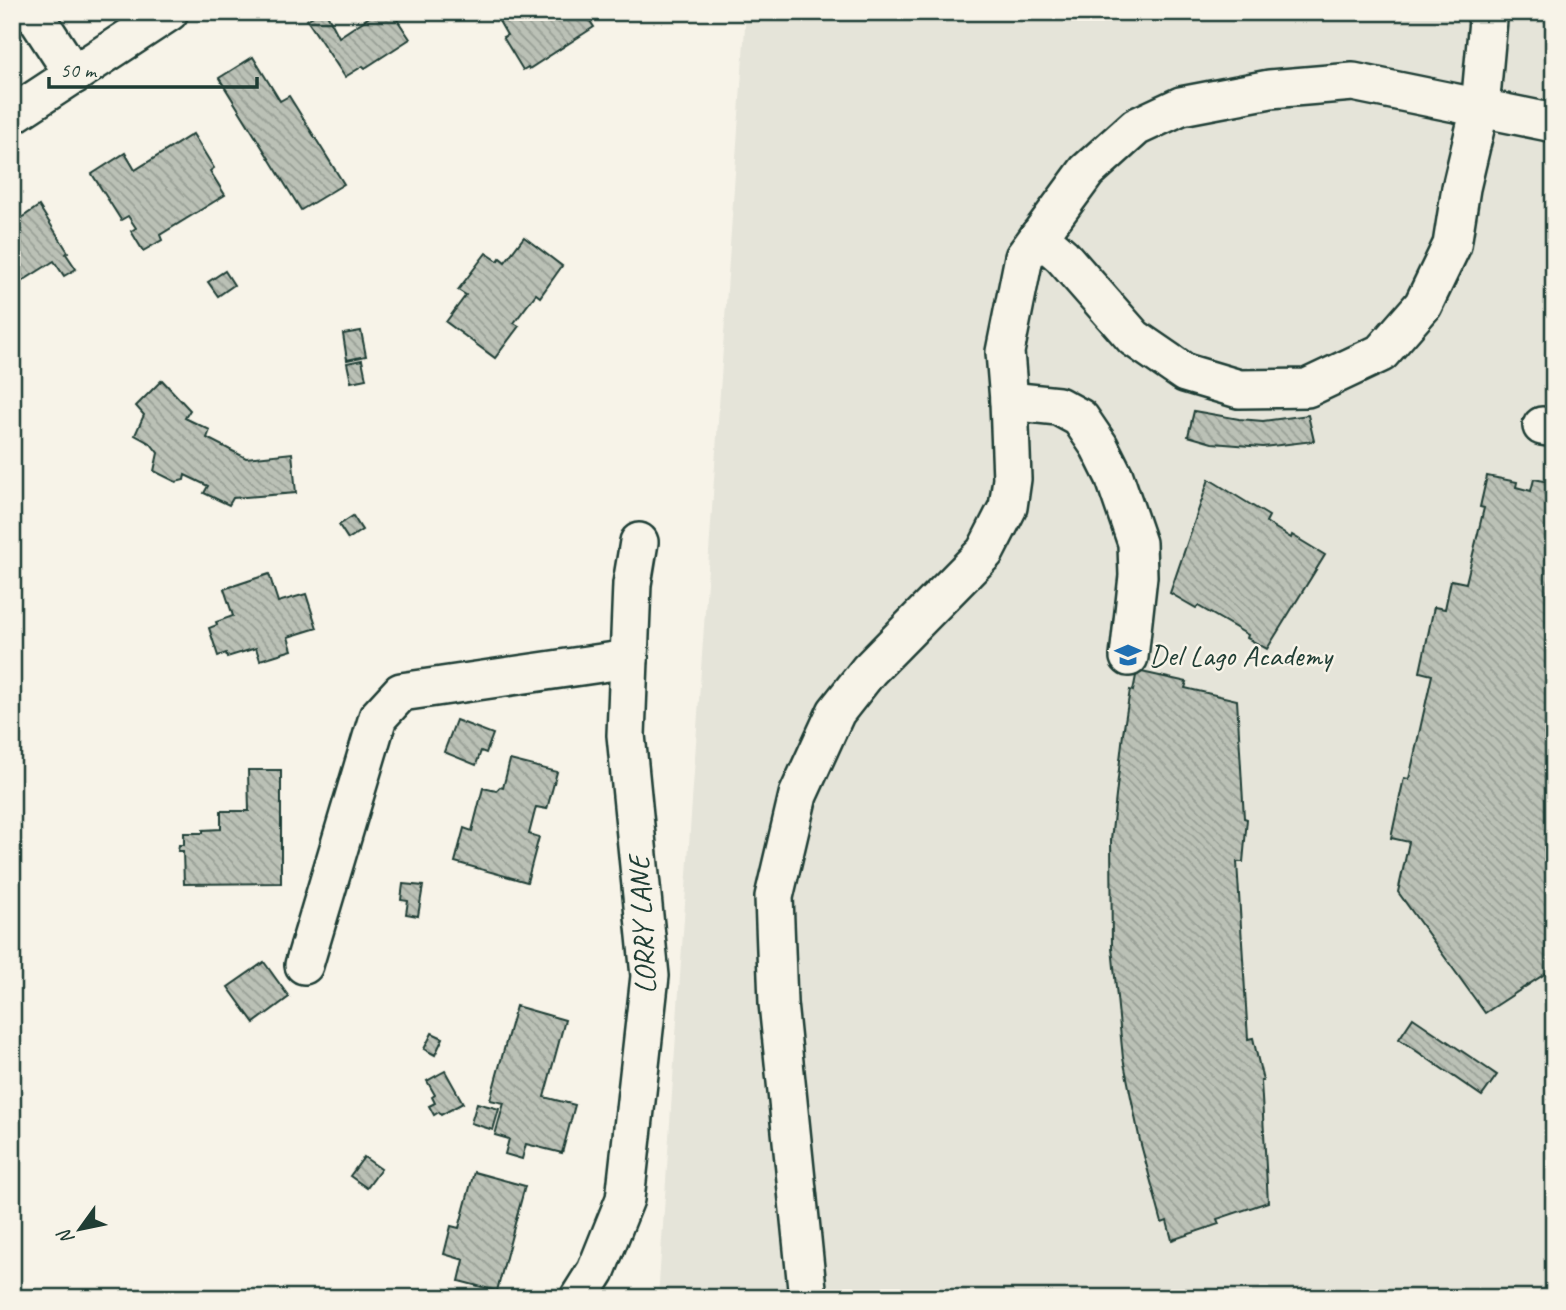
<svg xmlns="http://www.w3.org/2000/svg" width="1566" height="1310" font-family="Caveat,sans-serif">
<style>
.built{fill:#e5e4d9}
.building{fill:url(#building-back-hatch);stroke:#1f3d34;stroke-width:2}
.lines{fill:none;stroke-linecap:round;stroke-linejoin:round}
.minor-casing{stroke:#1f3d34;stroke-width:42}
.minor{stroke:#f7f3e8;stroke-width:37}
.labels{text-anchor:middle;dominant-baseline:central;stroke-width:5;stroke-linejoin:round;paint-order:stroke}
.poi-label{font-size:30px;fill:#1f3d34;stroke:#f7f3e8;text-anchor:start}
.street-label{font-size:30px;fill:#1f3d34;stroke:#f7f3e8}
</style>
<defs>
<pattern id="building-back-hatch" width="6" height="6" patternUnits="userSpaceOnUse" patternTransform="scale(1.75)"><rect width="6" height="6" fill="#bbc1b6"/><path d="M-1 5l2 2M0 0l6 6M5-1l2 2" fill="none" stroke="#979e95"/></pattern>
</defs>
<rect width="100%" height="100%" fill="#f7f3e8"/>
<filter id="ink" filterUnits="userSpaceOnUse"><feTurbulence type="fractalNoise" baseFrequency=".0143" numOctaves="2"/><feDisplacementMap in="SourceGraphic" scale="14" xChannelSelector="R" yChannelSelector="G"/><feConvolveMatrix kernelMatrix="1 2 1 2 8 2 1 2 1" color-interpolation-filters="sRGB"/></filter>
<g filter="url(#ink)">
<polygon class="built" points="746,12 1554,12 1554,1298 658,1298"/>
<g class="building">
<polygon points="319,12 326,12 339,37 377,12 392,12 410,39 365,68 363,66 345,77 307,20"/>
<polygon points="512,12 584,12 594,27 529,69 528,67 523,70 503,37 507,35 499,21"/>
<polygon points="253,57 280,101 289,96 344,184 301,210 219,78"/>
<polygon points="193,134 214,168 210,171 225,195 160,235 162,240 143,251 131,231 136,228 128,216 121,220 92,174 125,153 135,170"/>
<polygon points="39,206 68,252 66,254 76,269 64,276 54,261 16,285 12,278 12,215 17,211 21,218"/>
<polygon points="524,237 562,266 540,297 536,294 514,323 519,326 495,358 446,322 466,295 458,290 486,253 498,261 500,258 505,262"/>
<polygon points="225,271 234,285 218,296 208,282"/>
<polygon points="361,331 366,356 347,360 343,334"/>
<polygon points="362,360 366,379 351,382 347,363"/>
<polygon points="162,380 190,410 185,418 210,430 207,438 246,458 292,453 296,493 233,498 229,505 204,493 208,486 185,475 184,480 176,482 154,471 158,453 151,444 135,435 144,415 136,406"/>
<polygon points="1194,411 1239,419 1263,421 1308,415 1314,441 1263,447 1212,443 1188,436"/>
<polygon points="1487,476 1517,482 1516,487 1531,491 1534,479 1554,483 1554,968 1485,1013 1398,892 1409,842 1391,838 1404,778 1409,779 1432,675 1420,672 1434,607 1445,609 1451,580 1466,583 1484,508 1480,507"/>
<polygon points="1209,479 1269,516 1266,522 1291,538 1292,535 1325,555 1267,649 1247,638 1248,635 1198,606 1196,608 1170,593"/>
<polygon points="353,516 362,530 348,539 339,525"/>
<polygon points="269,574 278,602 306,594 317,628 288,637 292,650 260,660 256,648 227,657 226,653 218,656 209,628 217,625 216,622 233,616 224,589"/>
<polygon points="1137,671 1187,682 1185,688 1237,700 1244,818 1247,819 1243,862 1237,862 1248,1039 1253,1038 1263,1081 1261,1081 1268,1202 1217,1219 1219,1224 1172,1240 1167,1221 1162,1223 1140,1141 1123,1058 1112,947 1111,840 1123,734 1130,690 1133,691"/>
<polygon points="456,720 493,734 486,753 481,751 476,765 444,752"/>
<polygon points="510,760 557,772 547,809 536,807 529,834 539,837 527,882 455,862 464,828 472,831 483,788 496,791 500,787 503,788"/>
<polygon points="248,770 281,770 281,883 184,884 183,851 178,851 179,845 184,845 184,833 203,833 203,830 221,829 221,811 249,811"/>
<polygon points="403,884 423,886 418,916 406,914 408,901 401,900"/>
<polygon points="264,962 289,997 254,1023 228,987"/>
<polygon points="516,1006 565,1020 544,1097 575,1105 562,1153 526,1144 522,1159 505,1154 509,1139 495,1135 504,1103 490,1100"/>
<polygon points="1413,1018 1497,1075 1482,1096 1399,1039"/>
<polygon points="432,1033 443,1038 435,1055 424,1049"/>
<polygon points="445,1071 463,1103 441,1115 439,1112 434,1115 429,1106 435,1103 432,1097 435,1095 427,1081"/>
<polygon points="477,1103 499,1109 493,1130 471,1123"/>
<polygon points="364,1157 381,1169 367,1188 350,1176"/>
<polygon points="474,1172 525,1186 497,1291 459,1281 464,1260 444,1254 451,1226 459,1228"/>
</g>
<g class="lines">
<g class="minor-casing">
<g id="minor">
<polyline points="33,12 74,75"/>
<polyline points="12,115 169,12"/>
<polyline points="1039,236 1062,256 1134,338 1185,373 1239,389 1307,388 1381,353 1423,305 1452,245 1461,188 1480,108 1488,20 1485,12"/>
<polyline points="1009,401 1058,406 1080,418 1099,446 1114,476 1137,543 1138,576 1129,657"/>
<polyline points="1542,426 1554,428"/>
<polyline points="304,965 378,717 401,692 629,659"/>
<polyline points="579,1298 596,1271 625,1199 650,976 626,735 632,584 639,542"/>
<polyline points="808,1298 778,1003 774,897 798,795 836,712 869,670 985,552 1008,507 1012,479 1009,401 1005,352 1024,257 1087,171 1136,127 1181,106 1270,89 1353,82 1554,123"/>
</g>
</g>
<use href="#minor" class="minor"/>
</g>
</g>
<defs>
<g id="school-bare" transform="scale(2.1)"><path d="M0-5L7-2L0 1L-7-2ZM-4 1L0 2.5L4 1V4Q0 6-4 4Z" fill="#1f6fb2" stroke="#f7f3e8" stroke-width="2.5" paint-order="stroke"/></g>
</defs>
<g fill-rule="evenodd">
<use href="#school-bare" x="1128" y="655"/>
</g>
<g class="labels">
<g class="poi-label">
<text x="1149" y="655">Del Lago Academy</text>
</g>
<g class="street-label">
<text transform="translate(642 925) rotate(-93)">LORRY LANE</text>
</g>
</g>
<rect width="1566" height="1310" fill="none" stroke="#f7f3e8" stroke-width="42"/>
<rect x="21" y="21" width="1524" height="1268" fill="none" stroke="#1f3d34" stroke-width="2.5" filter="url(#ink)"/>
<g transform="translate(80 1229) rotate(237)" stroke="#f7f3e8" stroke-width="5" paint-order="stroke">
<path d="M0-5L12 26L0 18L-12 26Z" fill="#1f3d34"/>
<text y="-10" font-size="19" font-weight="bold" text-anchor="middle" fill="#1f3d34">N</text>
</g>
<path d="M49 77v10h208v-10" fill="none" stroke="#1f3d34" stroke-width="3.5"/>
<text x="60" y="77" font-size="21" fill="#1f3d34" stroke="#f7f3e8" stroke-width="5" paint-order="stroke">50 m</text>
</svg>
